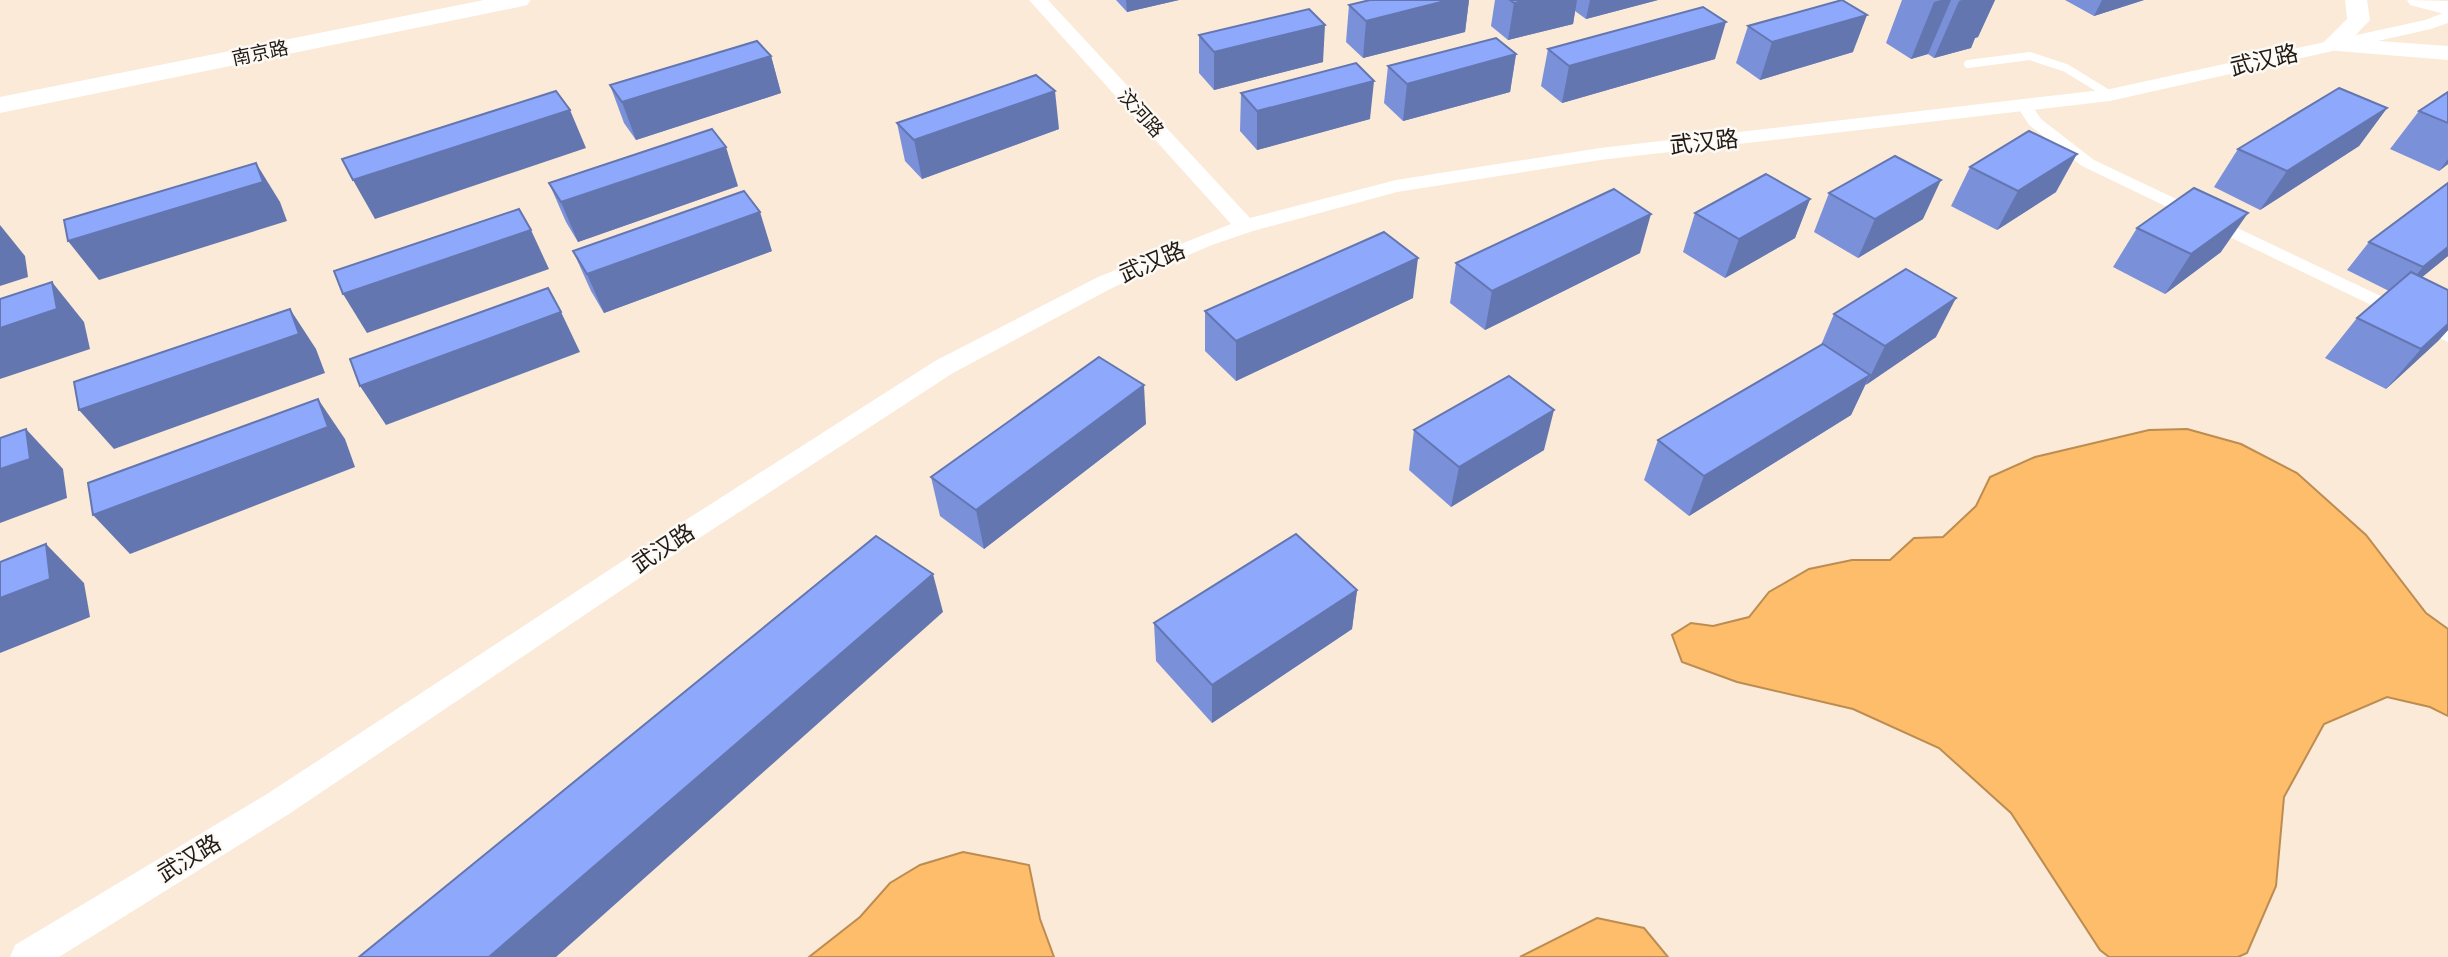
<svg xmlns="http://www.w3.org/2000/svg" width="2448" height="957" font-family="Rubik,'Noto Sans SC',sans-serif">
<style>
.water{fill:#febd6b;stroke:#bc8c51;stroke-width:2}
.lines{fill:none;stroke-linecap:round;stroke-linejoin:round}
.service{stroke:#fff;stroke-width:8}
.minor{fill:#fff;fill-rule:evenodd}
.tertiary{fill:#fff;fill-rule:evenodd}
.primary{fill:#fff;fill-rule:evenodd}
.trunk{fill:#fff;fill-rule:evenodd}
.wall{fill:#7a90d9}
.shaded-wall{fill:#6376b0}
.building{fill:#8ea8fc;stroke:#6376b0;stroke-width:2}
.labels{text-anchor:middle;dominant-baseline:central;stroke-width:5;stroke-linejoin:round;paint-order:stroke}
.far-street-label{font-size:19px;fill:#211b15;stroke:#fdf9f5}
.street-label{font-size:23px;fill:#211b15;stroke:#fdf9f5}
</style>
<rect width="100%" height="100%" fill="#faead7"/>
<g class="water">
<polygon points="2187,429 2241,444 2297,473 2366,535 2426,613 2448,629 2448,716 2430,707 2387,697 2324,724 2284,797 2276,886 2247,953 2238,957 2109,957 2100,950 2011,813 1939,748 1853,709 1737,682 1682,662 1672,635 1691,623 1713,626 1749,617 1769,592 1809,569 1852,560 1890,560 1914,538 1943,537 1976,506 1990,477 2035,457 2149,430"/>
<polygon points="963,852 1029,865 1040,919 1054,957 809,957 860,917 890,883 920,865"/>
<polygon points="1597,918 1644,928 1668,957 1520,957"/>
</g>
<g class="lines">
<polyline class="service" points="1968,64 2030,56 2066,68 2110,95"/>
<polygon class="minor" points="2025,101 2030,103 2041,119 2094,160 2448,328 2448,342 2082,166 2029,125 2017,106"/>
<polygon class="tertiary" points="1029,0 1048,0 1250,218 1396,180 1600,148 2110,89 2425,20 2448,11 2448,23 2431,29 2110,101 1600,160 1397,192 1253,231 1212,245 1114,287 953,373 687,546 289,814 59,957 10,957 15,945 267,794 667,532 935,361 1098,277 1231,224"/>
<g class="primary">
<polygon points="2345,0 2367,0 2370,20 2352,39 2448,46 2448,60 2325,50 2321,45 2347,19"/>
<polygon points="2407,0 2448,1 2448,15 2410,5"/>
</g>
<polygon class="trunk" points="484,0 531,0 527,5 519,7 0,113 0,97"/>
</g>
<g class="wall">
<polygon points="1116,0 1179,0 1127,12"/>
<polygon points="1370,0 1469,0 1465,32 1363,58 1346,42 1349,5"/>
<polygon points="1495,0 1658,0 1586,19 1575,11 1573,24 1508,40 1491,26"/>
<polygon points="1902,0 1995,0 1978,37 1975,38 1971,48 1934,58 1928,54 1911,59 1886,43"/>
<polygon points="2065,0 2144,0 2094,16"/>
<polygon points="1748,26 1853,52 1760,80 1736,63"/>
<polygon points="1199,35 1323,62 1214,90 1199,73"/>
<polygon points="1548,49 1715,59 1562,103 1541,86"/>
<polygon points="1516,54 1510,92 1403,121 1384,103 1388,66"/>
<polygon points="771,56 781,93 636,140 624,123 610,85"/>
<polygon points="2448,92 2448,164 2439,171 2390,149 2419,111"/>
<polygon points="1241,93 1370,119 1257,150 1240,131"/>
<polygon points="2387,108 2359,146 2260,210 2214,187 2238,149"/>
<polygon points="897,123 1059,129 922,179 905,161"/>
<polygon points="1970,167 2056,192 1997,230 1951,206"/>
<polygon points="549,183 738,186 578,242 566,222"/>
<polygon points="2448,183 2448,256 2422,277 2448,290 2448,330 2438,341 2386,389 2325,358 2357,318 2389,291 2347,270 2369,242"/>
<polygon points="1829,193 1923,219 1858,258 1814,232"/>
<polygon points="1810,199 1795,238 1725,278 1683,252 1695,213"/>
<polygon points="2137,228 2221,252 2165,294 2113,267"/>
<polygon points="573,251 772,251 604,313 591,291"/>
<polygon points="1640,253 1485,330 1450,303 1456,263"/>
<polygon points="1413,298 1236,381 1205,351 1205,311"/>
<polygon points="1834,314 1936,337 1865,385 1851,415 1689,516 1644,480 1658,440 1821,345"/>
<polygon points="1146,424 984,549 940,516 931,477"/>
<polygon points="1414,430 1544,450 1451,507 1409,470"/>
<polygon points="1357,590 1352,629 1212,723 1156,661 1154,623"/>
</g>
<g class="shaded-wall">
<polygon points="1126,0 1179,0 1127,12"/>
<polygon points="1449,0 1469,0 1465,32 1363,58 1366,21"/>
<polygon points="1528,0 1577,0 1573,24 1508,40 1514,3"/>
<polygon points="1590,0 1658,0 1586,19"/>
<polygon points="1941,0 1951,0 1928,54 1911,59 1934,2"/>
<polygon points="1962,0 1995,0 1978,37 1975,38 1971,48 1934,58 1959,1"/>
<polygon points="2102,0 2144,0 2094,16"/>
<polygon points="1867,15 1853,52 1760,80 1772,42"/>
<polygon points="1726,22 1715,59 1562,103 1569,66"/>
<polygon points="1325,25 1323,62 1214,90 1214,52"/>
<polygon points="1516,54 1510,92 1403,121 1407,84"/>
<polygon points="771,56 781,93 636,140 622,102"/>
<polygon points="1374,81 1370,119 1257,150 1257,111"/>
<polygon points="1055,91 1059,129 922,179 914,140"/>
<polygon points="2387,108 2359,146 2260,210 2287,171"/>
<polygon points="570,110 586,148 375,219 353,180"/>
<polygon points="726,147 738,186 578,242 561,202"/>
<polygon points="2077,154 2056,192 1997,230 2018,191"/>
<polygon points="2448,159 2448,164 2439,171"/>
<polygon points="256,163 280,202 287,221 99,280 68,241"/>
<polygon points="1941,180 1923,219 1858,258 1875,219"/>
<polygon points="1810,199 1795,238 1725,278 1739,239"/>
<polygon points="760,212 772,251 604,313 587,274"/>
<polygon points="2248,213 2221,252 2165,294 2191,254"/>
<polygon points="1651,214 1640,253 1485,330 1492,291"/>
<polygon points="0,225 25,256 28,277 0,286"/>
<polygon points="531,230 549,269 367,333 343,294"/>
<polygon points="2448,247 2448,256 2399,296 2423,267"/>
<polygon points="1418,258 1413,298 1236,381 1236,341"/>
<polygon points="52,282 84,322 90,349 0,379 0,328"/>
<polygon points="1956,298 1936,337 1866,385 1885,346"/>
<polygon points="290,309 316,349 325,373 114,449 79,410"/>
<polygon points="561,312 580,352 386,425 360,386"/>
<polygon points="2448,324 2448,330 2438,341 2386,389 2421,349"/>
<polygon points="1870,375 1851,415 1689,516 1704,476"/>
<polygon points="1144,385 1146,424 984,549 976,510"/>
<polygon points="318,399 345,439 355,467 130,554 93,515"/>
<polygon points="1554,410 1544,450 1451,507 1459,467"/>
<polygon points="26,429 63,469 67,498 0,523 0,469"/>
<polygon points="46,544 84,583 90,617 0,653 0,598"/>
<polygon points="933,574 943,612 556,957 489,957"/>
<polygon points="1357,590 1352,629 1212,723 1212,685"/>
</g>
<g class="building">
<polygon points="1370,0 1449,0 1366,21 1349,5"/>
<polygon points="1510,0 1528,0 1514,3"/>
<polygon points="1842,0 1867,15 1772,42 1748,26"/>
<polygon points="1703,7 1726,22 1569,66 1548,49"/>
<polygon points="1309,9 1325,25 1214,52 1199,35"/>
<polygon points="1496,38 1516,54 1407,84 1388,66"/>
<polygon points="757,41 771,56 622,102 610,85"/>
<polygon points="1356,63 1374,81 1257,111 1241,93"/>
<polygon points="1036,75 1055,91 914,140 897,123"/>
<polygon points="2339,88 2387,108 2287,171 2238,149"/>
<polygon points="556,91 570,110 353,180 342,159"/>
<polygon points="2448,92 2448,123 2419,111"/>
<polygon points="712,129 726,147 561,202 549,183"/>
<polygon points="2029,131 2077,154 2018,191 1970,167"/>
<polygon points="1895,156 1941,180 1875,219 1829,193"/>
<polygon points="256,163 263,182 68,241 64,220"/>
<polygon points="1766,174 1810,199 1739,239 1695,213"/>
<polygon points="2448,183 2448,247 2423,267 2369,242"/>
<polygon points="2194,188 2248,213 2191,254 2137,228"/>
<polygon points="1614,189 1651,214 1492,291 1456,263"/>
<polygon points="744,191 760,212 587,274 573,251"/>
<polygon points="519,209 531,230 343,294 334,271"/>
<polygon points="1384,232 1418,258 1236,341 1205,311"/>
<polygon points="1906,269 1956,298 1885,346 1834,314"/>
<polygon points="2411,272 2448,290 2448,324 2421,349 2357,318"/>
<polygon points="52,282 57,309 0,328 0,299"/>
<polygon points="548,288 561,312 360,386 350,359"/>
<polygon points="290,309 299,334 79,410 74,382"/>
<polygon points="1823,344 1870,375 1704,476 1658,440"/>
<polygon points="1099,357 1144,385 976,510 931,477"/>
<polygon points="1509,376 1554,410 1459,467 1414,430"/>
<polygon points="318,399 328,427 93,515 88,483"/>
<polygon points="26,429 30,459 0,469 0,438"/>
<polygon points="1296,534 1357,590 1212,685 1154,623"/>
<polygon points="876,536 933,574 489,957 359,957"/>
<polygon points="46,544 50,579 0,598 0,562"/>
</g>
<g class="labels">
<g class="far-street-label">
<text transform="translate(260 53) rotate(-12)">南京路</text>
<text transform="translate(1141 113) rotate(48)">汶河路</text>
</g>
<g class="street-label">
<text transform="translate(2264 60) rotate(-13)">武汉路</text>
<text transform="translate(1704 142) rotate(-6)">武汉路</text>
<text transform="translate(1152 262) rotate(-23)">武汉路</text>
<text transform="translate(663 548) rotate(-33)">武汉路</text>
<text transform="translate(189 858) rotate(-31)">武汉路</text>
</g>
</g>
</svg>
